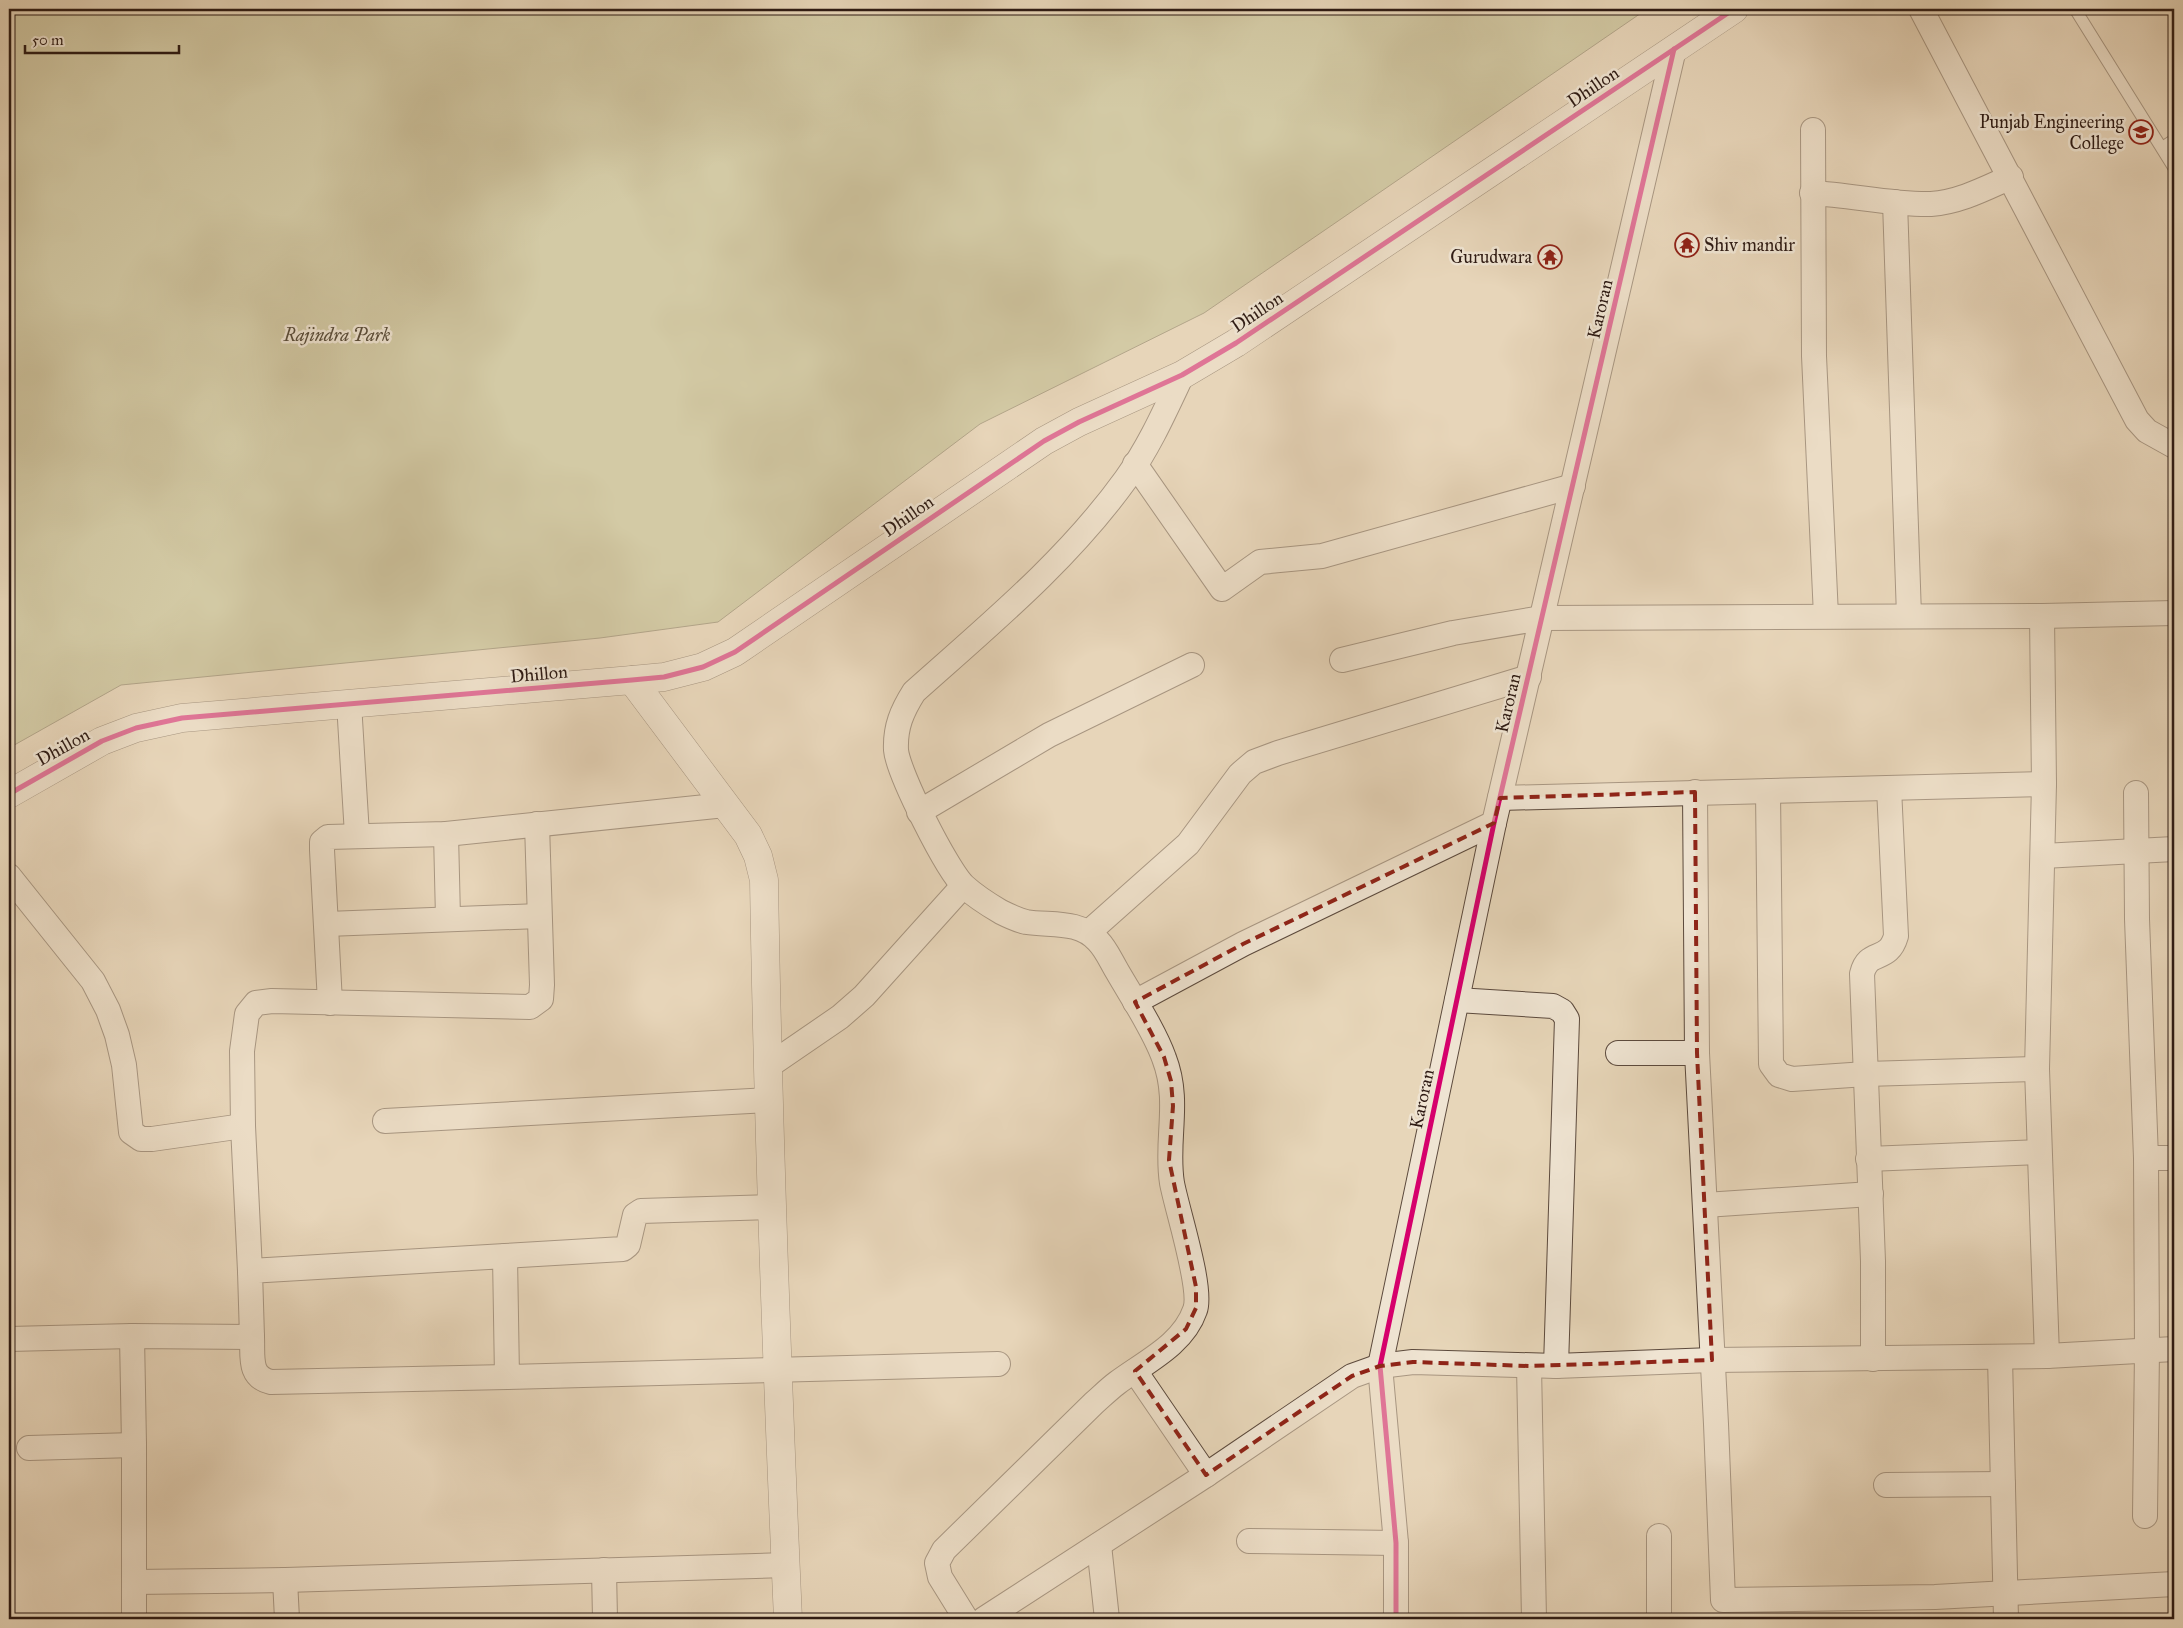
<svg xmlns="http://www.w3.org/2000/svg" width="2183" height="1628" font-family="'IM FELL Great Primer',serif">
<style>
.green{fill:#babc8c;stroke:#746c50}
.building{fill:#d99380;stroke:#2e1b14}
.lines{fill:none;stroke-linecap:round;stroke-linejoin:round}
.service-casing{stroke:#5c4a3d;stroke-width:13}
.minor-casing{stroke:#5c4a3d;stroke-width:26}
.tertiary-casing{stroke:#5c4a3d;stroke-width:29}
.service{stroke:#efe4d2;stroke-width:11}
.minor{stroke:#efe4d2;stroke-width:24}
.tertiary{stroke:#efe4d2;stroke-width:28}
.cycleway-casing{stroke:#efe4d2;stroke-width:8}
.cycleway{stroke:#d6006c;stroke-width:5}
.marked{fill:none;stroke:#8f2418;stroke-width:4;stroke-dasharray:10 6;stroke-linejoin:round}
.labels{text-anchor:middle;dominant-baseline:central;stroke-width:5;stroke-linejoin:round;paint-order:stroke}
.street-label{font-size:18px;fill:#2e1b14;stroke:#efe4d2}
.poi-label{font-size:18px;fill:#2e1b14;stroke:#efe4d2;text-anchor:end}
.park-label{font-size:18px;font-style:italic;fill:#584b38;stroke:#efe4d2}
</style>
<rect width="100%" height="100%" fill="#e7d6b9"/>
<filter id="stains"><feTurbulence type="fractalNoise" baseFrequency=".004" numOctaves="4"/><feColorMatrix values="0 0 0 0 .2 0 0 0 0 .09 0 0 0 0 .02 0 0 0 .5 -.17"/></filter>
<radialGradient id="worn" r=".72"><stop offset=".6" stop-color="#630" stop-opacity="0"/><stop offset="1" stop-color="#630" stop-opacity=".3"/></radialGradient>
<polygon class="green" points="9,9 1647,9 1204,313 980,424 718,622 600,638 121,685 9,748"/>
<polygon class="building" points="1522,1615 1522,1619 1487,1619 1487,1618"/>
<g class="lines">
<g class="service-casing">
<g id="service">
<polyline points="2075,9 2174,168"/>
<polyline points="2163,147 2174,140"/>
</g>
</g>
<g class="minor-casing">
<g id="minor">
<polyline points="1921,9 2137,420 2147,431 2174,446"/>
<polyline points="1813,130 1814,356 1826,616"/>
<path d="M1812,193C1852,195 1892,205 1931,204C1960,202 1986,188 2011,177"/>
<polyline points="1895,202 1909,616"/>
<polyline points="1135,464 1222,589 1260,562 1322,556 1573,486"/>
<polyline points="2042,616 2044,784 2037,1069 2047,1356"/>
<polyline points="1342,660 1453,633 1542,618 2042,616 2174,613"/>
<polyline points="349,703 357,835"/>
<polyline points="1768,791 1771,1064 1779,1075 1792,1079 1866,1074 2037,1069"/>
<polyline points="2136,793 2137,919 2146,1158 2147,1350 2145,1516"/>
<polyline points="1500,798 2044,784"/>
<polyline points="919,812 1049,735 1192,665"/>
<polyline points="446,834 448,918"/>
<polyline points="2043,856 2174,849"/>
<polyline points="9,876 93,981 108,1010 117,1035 124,1065 131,1132 141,1139 152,1139 243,1126"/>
<polyline points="327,924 539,916"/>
<polyline points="1089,932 1188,844 1240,774 1254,762 1278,753 1529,677"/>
<polyline points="1457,1000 1553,1006 1562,1011 1567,1019 1556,1366"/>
<polyline points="1135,1002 1243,944 1494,823"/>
<polyline points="330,1003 322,850 322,842 328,837 446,834 725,805"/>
<polyline points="1618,1053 1697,1053 1695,792"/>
<polyline points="1697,1053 1716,1424 1723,1600 1935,1597 2174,1584"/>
<polyline points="767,1067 840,1017 864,996 963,886"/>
<polyline points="385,1121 768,1100"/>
<polyline points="2146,1158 2174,1158"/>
<polyline points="1868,1159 2039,1152"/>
<polyline points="1705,1205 1871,1194"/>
<polyline points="505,1256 623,1249 628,1245 635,1215 641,1211 772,1207"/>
<polyline points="250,1271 243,1126 242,1051 247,1014 256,1003 272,1001 530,1007 541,999 542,985 537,824"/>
<polyline points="132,1336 134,1445 134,1619"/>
<path d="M252,1337C253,1356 248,1377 271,1382L507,1377"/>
<polyline points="9,1339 132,1336 252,1337 250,1271 505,1256 507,1377 998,1364"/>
<polyline points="2000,1357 2006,1619"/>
<path d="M1873,1359V1261L1862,974C1868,948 1888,964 1896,936L1889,788"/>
<polyline points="1529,1366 1534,1619"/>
<polyline points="1135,1371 1206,1475"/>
<polyline points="29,1448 134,1445"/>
<polyline points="1886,1485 2003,1484"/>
<polyline points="1249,1541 1396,1543"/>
<polyline points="1099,1545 1107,1619"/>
<polyline points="604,1570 605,1619"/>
<polyline points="285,1580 287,1619"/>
<polyline points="134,1582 285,1580 786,1565"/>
<path d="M966,1619L940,1577L937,1563L944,1550L1094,1403C1102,1396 1109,1389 1117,1383C1145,1362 1183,1345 1195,1310C1203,1289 1177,1210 1172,1183C1165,1140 1181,1102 1164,1058C1154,1030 1132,997 1117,971C1111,961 1106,949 1098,941C1079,920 1052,926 1026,922C1018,920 1009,916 1001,912C989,905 975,896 964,886C947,870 898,773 896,750C895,727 902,711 914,692C989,625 1067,561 1126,479C1149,447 1165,411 1182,375"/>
<polyline points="984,1619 1206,1475 1352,1376 1380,1366 1413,1362 1556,1366 1712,1360 2047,1356 2174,1349"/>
<polyline points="1396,1619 1396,1543 1380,1366 1494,823 1674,49"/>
<polyline points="1659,1619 1659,1536"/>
</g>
</g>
<g class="tertiary-casing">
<g id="tertiary">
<path d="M632,680L748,835L758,856L764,880C768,1127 777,1373 788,1619"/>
<polyline points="9,794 102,741 136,728 182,718 632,680 664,677 703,667 735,652 1044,441 1079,422 1182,375 1236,343 1734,9"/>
</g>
</g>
<use href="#service" class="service"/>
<use href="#minor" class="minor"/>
<use href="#tertiary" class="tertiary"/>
<g class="cycleway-casing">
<g id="cycleway">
<polyline points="9,794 102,741 136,728 182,718 632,680 664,677 703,667 735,652 1044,441 1079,422 1182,375 1236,343 1734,9"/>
<polyline points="1396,1619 1396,1543 1380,1366 1494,823 1674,49"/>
</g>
</g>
<use href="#cycleway" class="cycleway"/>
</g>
<path d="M0 0H2183V1628H0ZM1695,792L1697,1053L1712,1360L1529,1366L1413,1362L1380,1366L1352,1376L1206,1475L1135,1371L1186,1329L1196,1308V1287L1169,1160L1173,1106L1171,1081L1164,1057L1135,1002L1243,944L1494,823L1500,798Z" fill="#e7d6b9" fill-opacity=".55" fill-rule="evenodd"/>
<path class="marked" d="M1695,792L1697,1053L1712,1360L1529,1366L1413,1362L1380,1366L1352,1376L1206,1475L1135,1371L1186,1329L1196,1308V1287L1169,1160L1173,1106L1171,1081L1164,1057L1135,1002L1243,944L1494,823L1500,798Z"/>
<defs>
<g id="university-ring" transform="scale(1.25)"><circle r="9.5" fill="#efe4d2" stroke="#8f2418" stroke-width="1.5"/><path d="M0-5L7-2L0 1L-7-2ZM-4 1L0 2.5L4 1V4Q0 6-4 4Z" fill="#8f2418"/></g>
<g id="temple-ring" transform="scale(1.25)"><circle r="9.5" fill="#efe4d2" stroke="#8f2418" stroke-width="1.5"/><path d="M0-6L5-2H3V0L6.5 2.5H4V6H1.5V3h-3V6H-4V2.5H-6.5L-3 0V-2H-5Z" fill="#8f2418"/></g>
</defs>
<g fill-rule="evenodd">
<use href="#university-ring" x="2141" y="132"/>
<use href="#temple-ring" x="1687" y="245"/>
<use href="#temple-ring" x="1550" y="257"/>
</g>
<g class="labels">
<g class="street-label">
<text transform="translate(1593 87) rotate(-34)">Dhillon</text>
<text transform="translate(1600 309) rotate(-77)">Karoran</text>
<text transform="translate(1257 312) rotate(-34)">Dhillon</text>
<text transform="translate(908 516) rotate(-35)">Dhillon</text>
<text transform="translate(539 674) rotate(-5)">Dhillon</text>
<text transform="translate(1508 703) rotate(-77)">Karoran</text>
<text transform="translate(63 747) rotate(-29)">Dhillon</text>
<text transform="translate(1422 1099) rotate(-78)">Karoran</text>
</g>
<g class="poi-label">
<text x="2124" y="122">Punjab Engineering<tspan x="2124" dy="21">College</tspan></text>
<text x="1704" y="245" text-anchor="start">Shiv mandir</text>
<text x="1532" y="257">Gurudwara</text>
</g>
<g class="park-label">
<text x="337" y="335">Rajindra Park</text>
</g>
</g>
<rect width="2183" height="1628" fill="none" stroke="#e7d6b9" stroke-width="30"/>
<rect x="10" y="10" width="2163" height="1608" fill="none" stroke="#2e1b14" stroke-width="2.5"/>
<rect x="15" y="15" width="2153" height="1598" fill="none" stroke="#2e1b14"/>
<path d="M25 45v8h154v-8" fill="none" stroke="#2e1b14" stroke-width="2.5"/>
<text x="32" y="45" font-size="15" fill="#2e1b14" stroke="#efe4d2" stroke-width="4" paint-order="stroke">50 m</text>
<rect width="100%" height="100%" filter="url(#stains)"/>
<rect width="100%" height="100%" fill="url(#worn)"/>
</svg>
